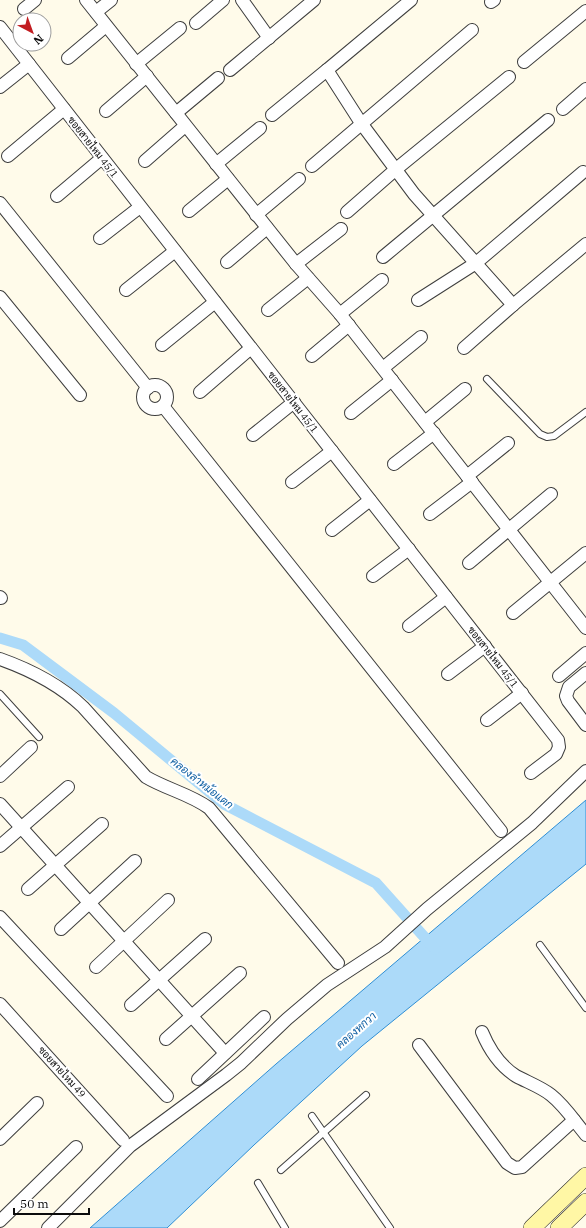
<svg xmlns="http://www.w3.org/2000/svg" width="586" height="1228" font-family="'IBM Plex Serif',Sarabun,serif">
<style>
.water{fill:#acdaf9;stroke:#2f8ed4}
.lines{fill:none;stroke-linecap:round;stroke-linejoin:round}
.canal{stroke:#acdaf9;stroke-width:11}
.lane-casing{stroke:#3e3e3e;stroke-width:8}
.street-casing{stroke:#3e3e3e;stroke-width:14}
.secondary-casing{stroke:#2d2d2d;stroke-width:18}
.lane{stroke:#fff;stroke-width:6}
.street{stroke:#fff;stroke-width:12}
.secondary{stroke:#fff7a5;stroke-width:17}
.labels{text-anchor:middle;dominant-baseline:central;stroke-width:4;stroke-linejoin:round;paint-order:stroke}
.street-label{font-size:10px;fill:#0b0b0b;stroke:#fff}
.water-label{font-size:11px;font-style:italic;fill:#0f5fa3;stroke:#fff}
</style>
<rect width="100%" height="100%" fill="#fffbea"/>
<polygon class="water" points="586,800 586,864 362,1046 254,1145 167,1228 90,1228 276,1064"/>
<g class="lines">
<polyline class="canal" points="0,638 23,645 114,713 224,804 376,883 435,949"/>
<g class="lane-casing">
<g id="lane">
<polyline points="487,379 540,434 547,437 554,436 586,412"/>
<polyline points="0,694 39,737"/>
<polyline points="540,945 586,1008"/>
<polyline points="312,1116 390,1228"/>
<polyline points="281,1170 366,1095"/>
<polyline points="258,1183 285,1228"/>
</g>
</g>
<g class="street-casing">
<g id="street">
<polyline points="86,0 296,264 340,314 586,628"/>
<polyline points="242,0 269,38"/>
<polyline points="411,0 327,70 361,123 414,194 513,305"/>
<polyline points="491,2 494,0"/>
<polyline points="24,9 35,0"/>
<polyline points="96,12 111,0"/>
<polyline points="196,23 223,0"/>
<polyline points="0,27 558,740 559,747 556,754 531,773"/>
<polyline points="68,58 106,26"/>
<polyline points="524,62 586,11"/>
<polyline points="136,64 180,28"/>
<polyline points="230,70 314,0"/>
<polyline points="0,87 29,64"/>
<polyline points="563,109 586,89"/>
<polyline points="106,111 147,76"/>
<polyline points="176,113 218,78"/>
<polyline points="272,115 327,70"/>
<polyline points="8,156 64,109"/>
<polyline points="145,161 185,126"/>
<polyline points="216,164 260,128"/>
<polyline points="312,166 472,30"/>
<polyline points="57,196 102,158"/>
<polyline points="0,203 148,388"/>
<polyline points="189,211 228,179"/>
<polyline points="347,212 395,170 509,77"/>
<polyline points="256,215 299,179"/>
<polyline points="100,238 140,207"/>
<polyline points="383,257 548,120"/>
<polyline points="227,262 267,228"/>
<polyline points="296,264 341,229"/>
<polyline points="126,290 175,251"/>
<polyline points="0,297 80,395"/>
<polyline points="418,300 476,263 583,172"/>
<polyline points="268,310 308,278"/>
<polyline points="340,314 382,280"/>
<polyline points="162,345 215,302"/>
<polyline points="464,348 513,305 586,244"/>
<polyline points="312,356 349,325"/>
<polyline points="383,368 421,337"/>
<circle cx="155" cy="397" r="12"/>
<polyline points="200,392 251,348"/>
<polyline points="163,406 501,831"/>
<polyline points="351,413 392,380"/>
<polyline points="425,422 465,389"/>
<polyline points="253,435 294,402"/>
<polyline points="394,464 434,433"/>
<polyline points="467,476 508,443"/>
<polyline points="292,482 332,451"/>
<polyline points="430,514 472,482"/>
<polyline points="332,530 370,500"/>
<polyline points="469,563 551,494"/>
<polyline points="373,576 409,549"/>
<polyline points="0,597 1,598"/>
<polyline points="513,613 586,553"/>
<polyline points="409,626 446,597"/>
<path d="M0,659C31,670 59,684 83,707L146,777C166,789 190,794 209,808L338,963"/>
<polyline points="586,673 569,687 566,696 568,701 586,725"/>
<polyline points="448,674 485,646"/>
<polyline points="559,676 586,653"/>
<polyline points="487,720 522,693"/>
<polyline points="0,776 31,747"/>
<polyline points="0,804 225,1053"/>
<polyline points="0,846 68,787"/>
<polyline points="28,889 102,824"/>
<polyline points="0,917 167,1096"/>
<polyline points="61,929 135,861"/>
<polyline points="96,967 168,900"/>
<polyline points="0,1004 123,1140"/>
<polyline points="131,1005 205,939"/>
<path d="M482,1032C489,1049 499,1065 516,1076C527,1082 541,1087 551,1095C565,1106 575,1122 586,1135"/>
<polyline points="166,1039 240,973"/>
<polyline points="419,1045 507,1163 515,1168 522,1167 574,1120"/>
<polyline points="198,1079 264,1017"/>
<polyline points="0,1139 37,1103"/>
<polyline points="0,1221 76,1147"/>
<polyline points="48,1228 130,1146 226,1075 241,1063 287,1019 327,985 385,947 427,909 532,823 586,771"/>
</g>
</g>
<g class="secondary-casing">
<g id="secondary">
<polyline points="532,1228 586,1176"/>
<polyline points="559,1228 586,1202"/>
</g>
</g>
<use href="#lane" class="lane"/>
<use href="#street" class="street"/>
<use href="#secondary" class="secondary"/>
</g>
<g class="labels">
<g class="street-label">
<text transform="translate(93 147) rotate(52)">ซอยสายไหม 45/1</text>
<text transform="translate(293 402) rotate(52)">ซอยสายไหม 45/1</text>
<text transform="translate(493 657) rotate(52)">ซอยสายไหม 45/1</text>
<text transform="translate(62 1072) rotate(48)">ซอยสายไหม 49</text>
</g>
<g class="water-label">
<text transform="translate(202 783) rotate(38)">คลองลำหม้อแตก</text>
<text transform="translate(356 1030) rotate(-41)">คลองหกวา</text>
</g>
</g>
<g transform="translate(32 32) rotate(139)"><circle r="19" fill="#ffffff" stroke="#9d9d9d"/>
<path d="M0-3L7 15L0 10L-7 15Z" fill="#c21d21"/>
<text y="-6" font-size="11" font-weight="bold" text-anchor="middle" fill="#0b0b0b">N</text>
</g>
<path d="M14 1208v6h75v-6" fill="none" stroke="#0b0b0b" stroke-width="2"/>
<text x="20" y="1208" font-size="12" fill="#0b0b0b" stroke="#ffffff" stroke-width="3" paint-order="stroke">50 m</text>
</svg>
